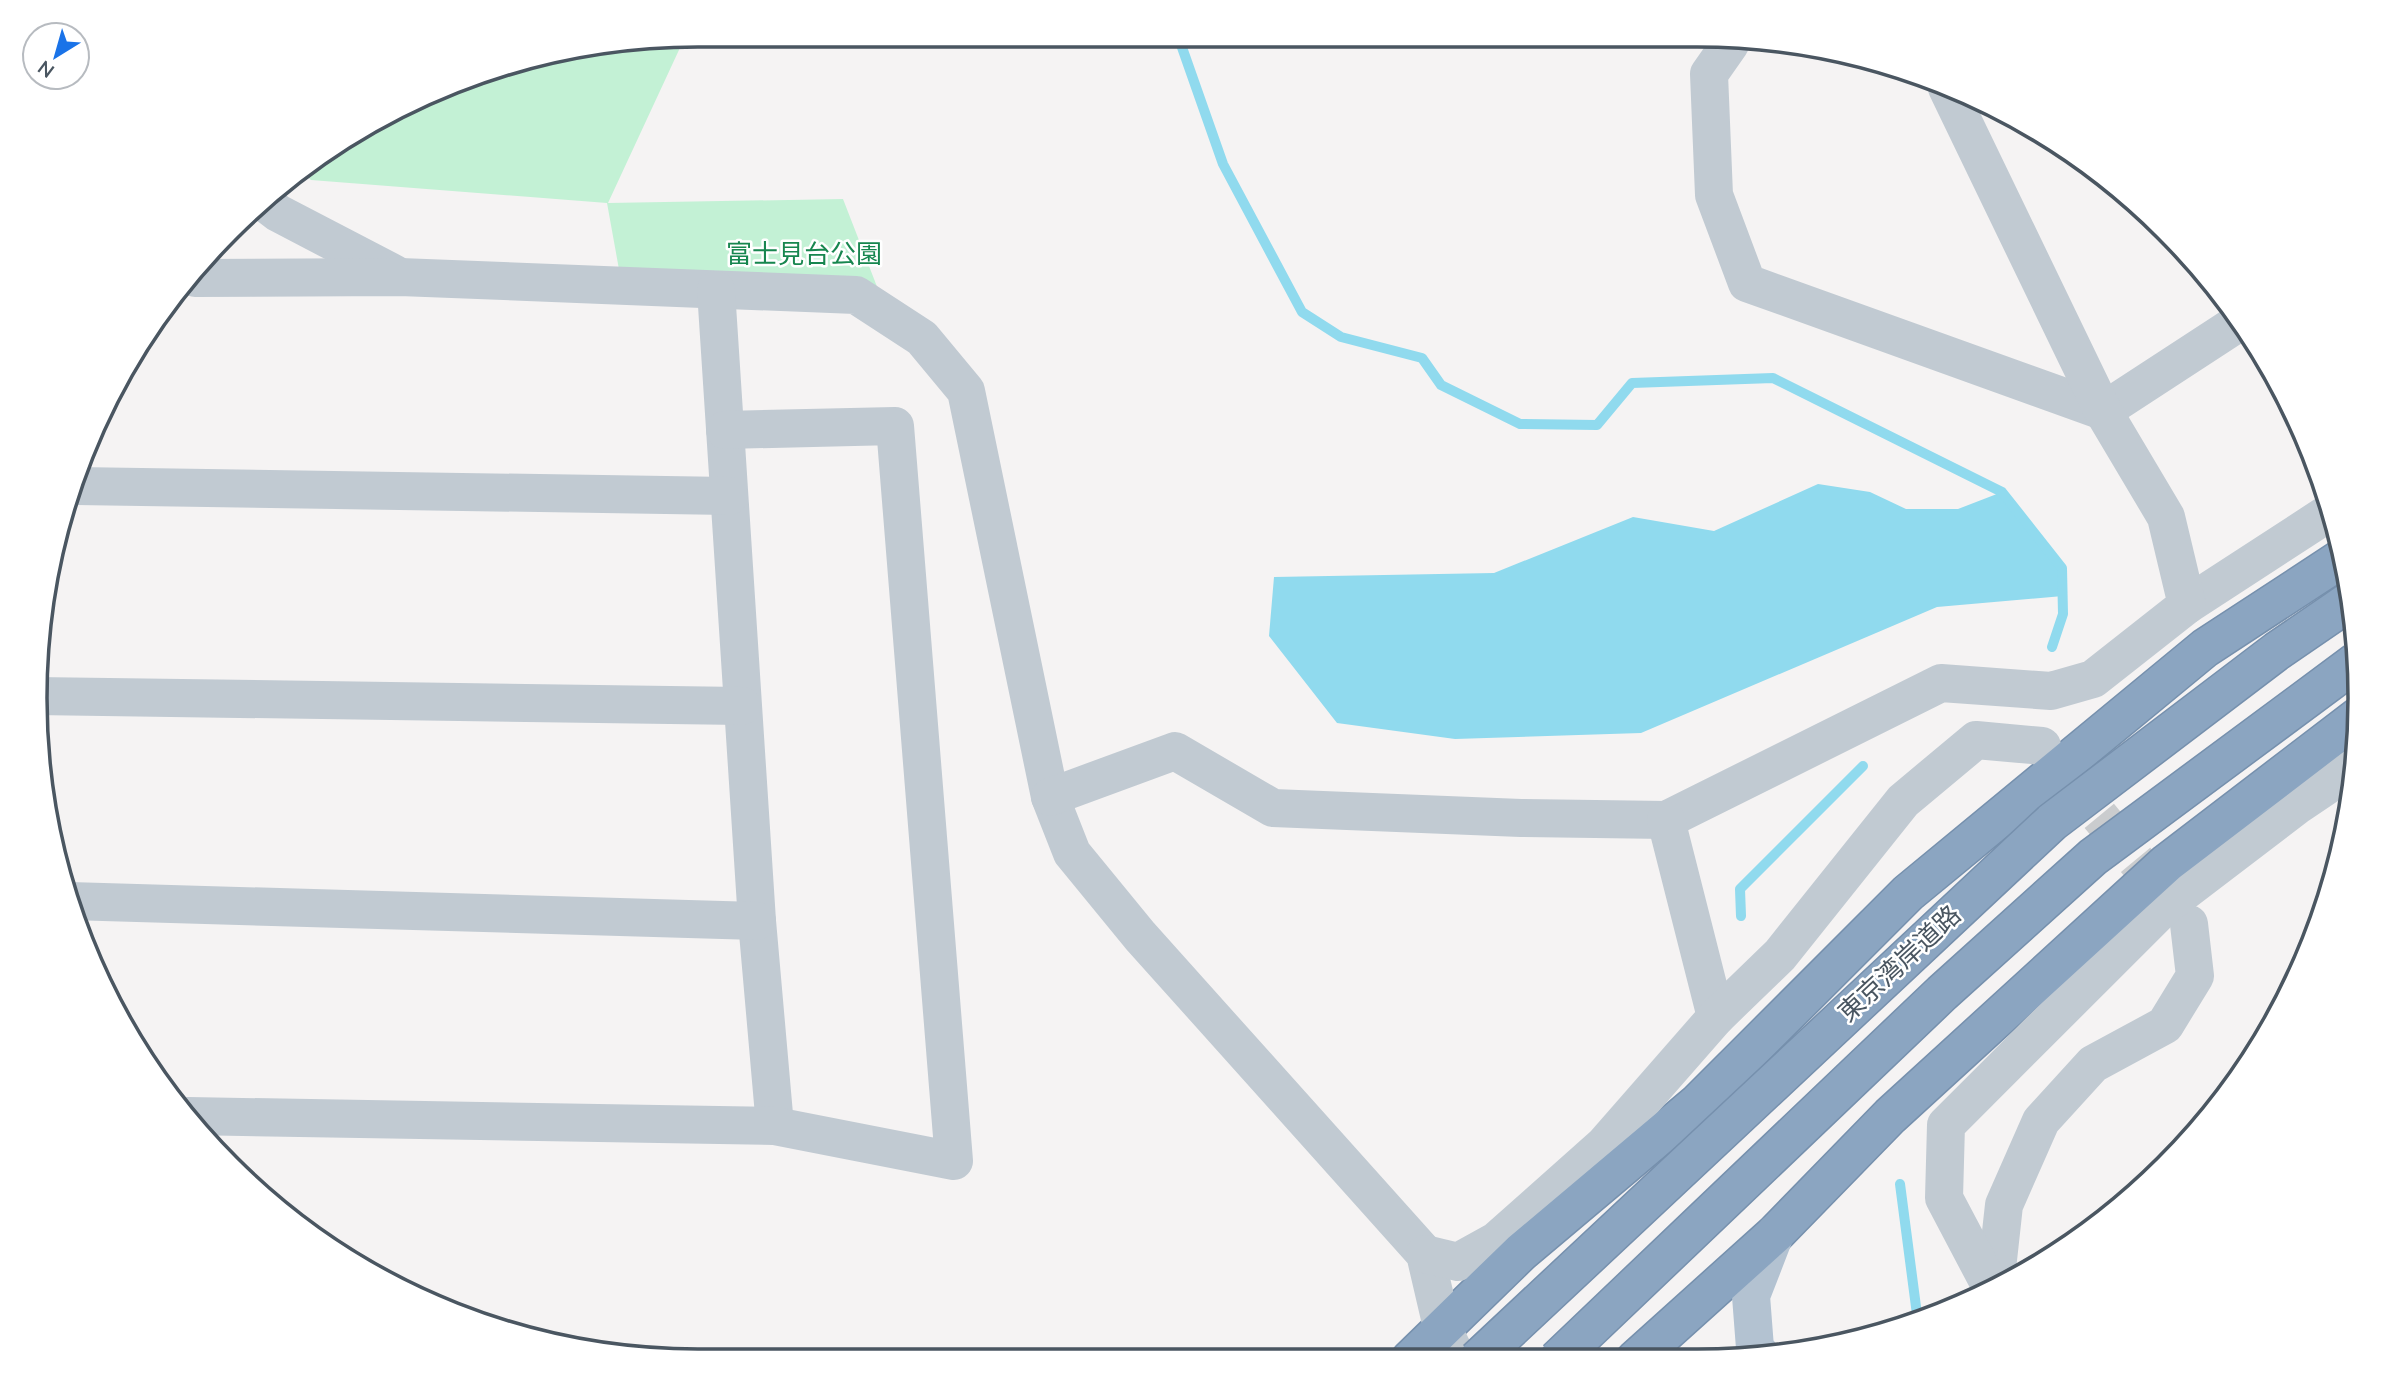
<svg xmlns="http://www.w3.org/2000/svg" width="2395" height="1396" font-family="Mulish,'Noto Sans JP',sans-serif">
<style>
.green{fill:#c3f1d5}
.water{fill:#90daee}
.lines{fill:none;stroke-linecap:round;stroke-linejoin:round}
.stream{stroke:#90daee;stroke-width:10}
.street-tunnel{stroke:#caccce;stroke-width:38;stroke-dasharray:38 19;stroke-linecap:butt}
.highway-casing{stroke:#7690ad;stroke-width:41}
.street{stroke:#c1cad2;stroke-width:38}
.primary{stroke:#b3c2d1;stroke-width:38}
.highway{stroke:#8ba5c1;stroke-width:38}
.highway-bridge-casing{stroke:#7690ad;stroke-width:41;stroke-linecap:butt}
.highway-bridge{stroke:#8ba5c1;stroke-width:38}
.labels{text-anchor:middle;dominant-baseline:central;stroke-width:5;stroke-linejoin:round;paint-order:stroke}
.park-label{font-size:26px;fill:#17864f;stroke:#fff}
.street-label{font-size:26px;fill:#4a5661;stroke:#fff}
.rim{fill:none;stroke:#4a5661;stroke-width:3.5}
</style>
<rect width="100%" height="100%" fill="#f5f3f3"/>
<polygon class="green" points="685,37 608,203 843,199 888,315 622,286 607,203 311,180 299,169 485,70"/>
<polygon class="water" points="1818,484 1870,492 1906,509 1958,509 2002,492 2062,568 2063,596 1937,607 1641,733 1455,739 1337,723 1269,636 1274,577 1494,573 1633,517 1714,531"/>
<g class="lines">
<g class="stream">
<polyline points="1178,36 1223,164 1302,312 1341,337 1422,358 1441,385 1520,424 1597,425 1632,383 1773,378 2002,492 2062,568 2063,614 2052,647"/>
<polyline points="1741,916 1740,889 1863,766"/>
<polyline points="1900,1184 1918,1322"/>
</g>
<polyline class="street-tunnel" points="2063,772 2172,904"/>
<g class="highway-casing">
<g id="highway">
<polyline points="1410,1360 1521,1252 1698,1103 1908,893 2205,648 2344,557"/>
<polyline points="1635,1360 1775,1234 1890,1116 2167,863 2358,717"/>
</g>
</g>
<g class="street">
<polyline points="1729,36 1730,44 1709,74 1714,195 1747,283 2103,411 2241,321"/>
<polyline points="265,203 278,213 395,274"/>
<polyline points="195,278 400,277 856,295 922,338 966,391 1050,797 1072,853 1140,936 1425,1254 1442,1327 1458,1360"/>
<polyline points="716,290 757,921 775,1126"/>
<polyline points="76,486 729,496"/>
<polyline points="2187,605 2330,512"/>
<polyline points="35,696 742,706"/>
<polyline points="1050,797 1175,751 1273,808 1521,818 1666,820 1941,683 2051,691 2093,679 2187,605 2166,517 2103,411 1947,88"/>
<polyline points="1666,820 1716,1017"/>
<polyline points="69,901 757,921"/>
<polyline points="188,1116 775,1126 954,1161 895,426 725,430"/>
<polyline points="1425,1254 1458,1262 1496,1241 1604,1145 1716,1017 1780,955 1903,801 1976,740 2042,746"/>
<polyline points="1995,1287 2004,1205 2041,1121 2093,1064 2165,1025 2195,976 2189,924"/>
<polyline points="1992,1289 1944,1198 1946,1125 2163,908 2298,805 2353,768"/>
</g>
<polyline class="primary" points="1761,1355 1755,1348 1751,1296 1775,1234"/>
<use href="#highway" class="highway"/>
<g class="highway-bridge-casing">
<g id="highway-bridge">
<polyline points="1477,1360 2052,822 2277,651 2350,601"/>
<polyline points="1557,1360 1942,993 2093,857 2356,662"/>
</g>
</g>
<use href="#highway-bridge" class="highway-bridge"/>
</g>
<g class="labels">
<g class="park-label">
<text x="804" y="253">富士見台公園</text>
</g>
<g class="street-label">
<text transform="translate(1899 963) rotate(-43)">東京湾岸道路</text>
</g>
</g>
<path d="M0 0H2395V1396H0ZM698 47H1697A651 651 0 0 1 2348 698V698A651 651 0 0 1 1697 1349H698A651 651 0 0 1 47 698V698A651 651 0 0 1 698 47Z" fill="#fff" fill-rule="evenodd"/>
<path class="rim" d="M698 47H1697A651 651 0 0 1 2348 698V698A651 651 0 0 1 1697 1349H698A651 651 0 0 1 47 698V698A651 651 0 0 1 698 47Z"/>
<g transform="translate(56 56) rotate(217)"><circle r="33" fill="#ffffff" stroke="#b7bbc0" stroke-width="2"/>
<path d="M0-5L12 26L0 18L-12 26Z" fill="#1a73e8"/>
<text y="-10" font-size="19" font-weight="bold" text-anchor="middle" fill="#4a5661">N</text>
</g>
</svg>
